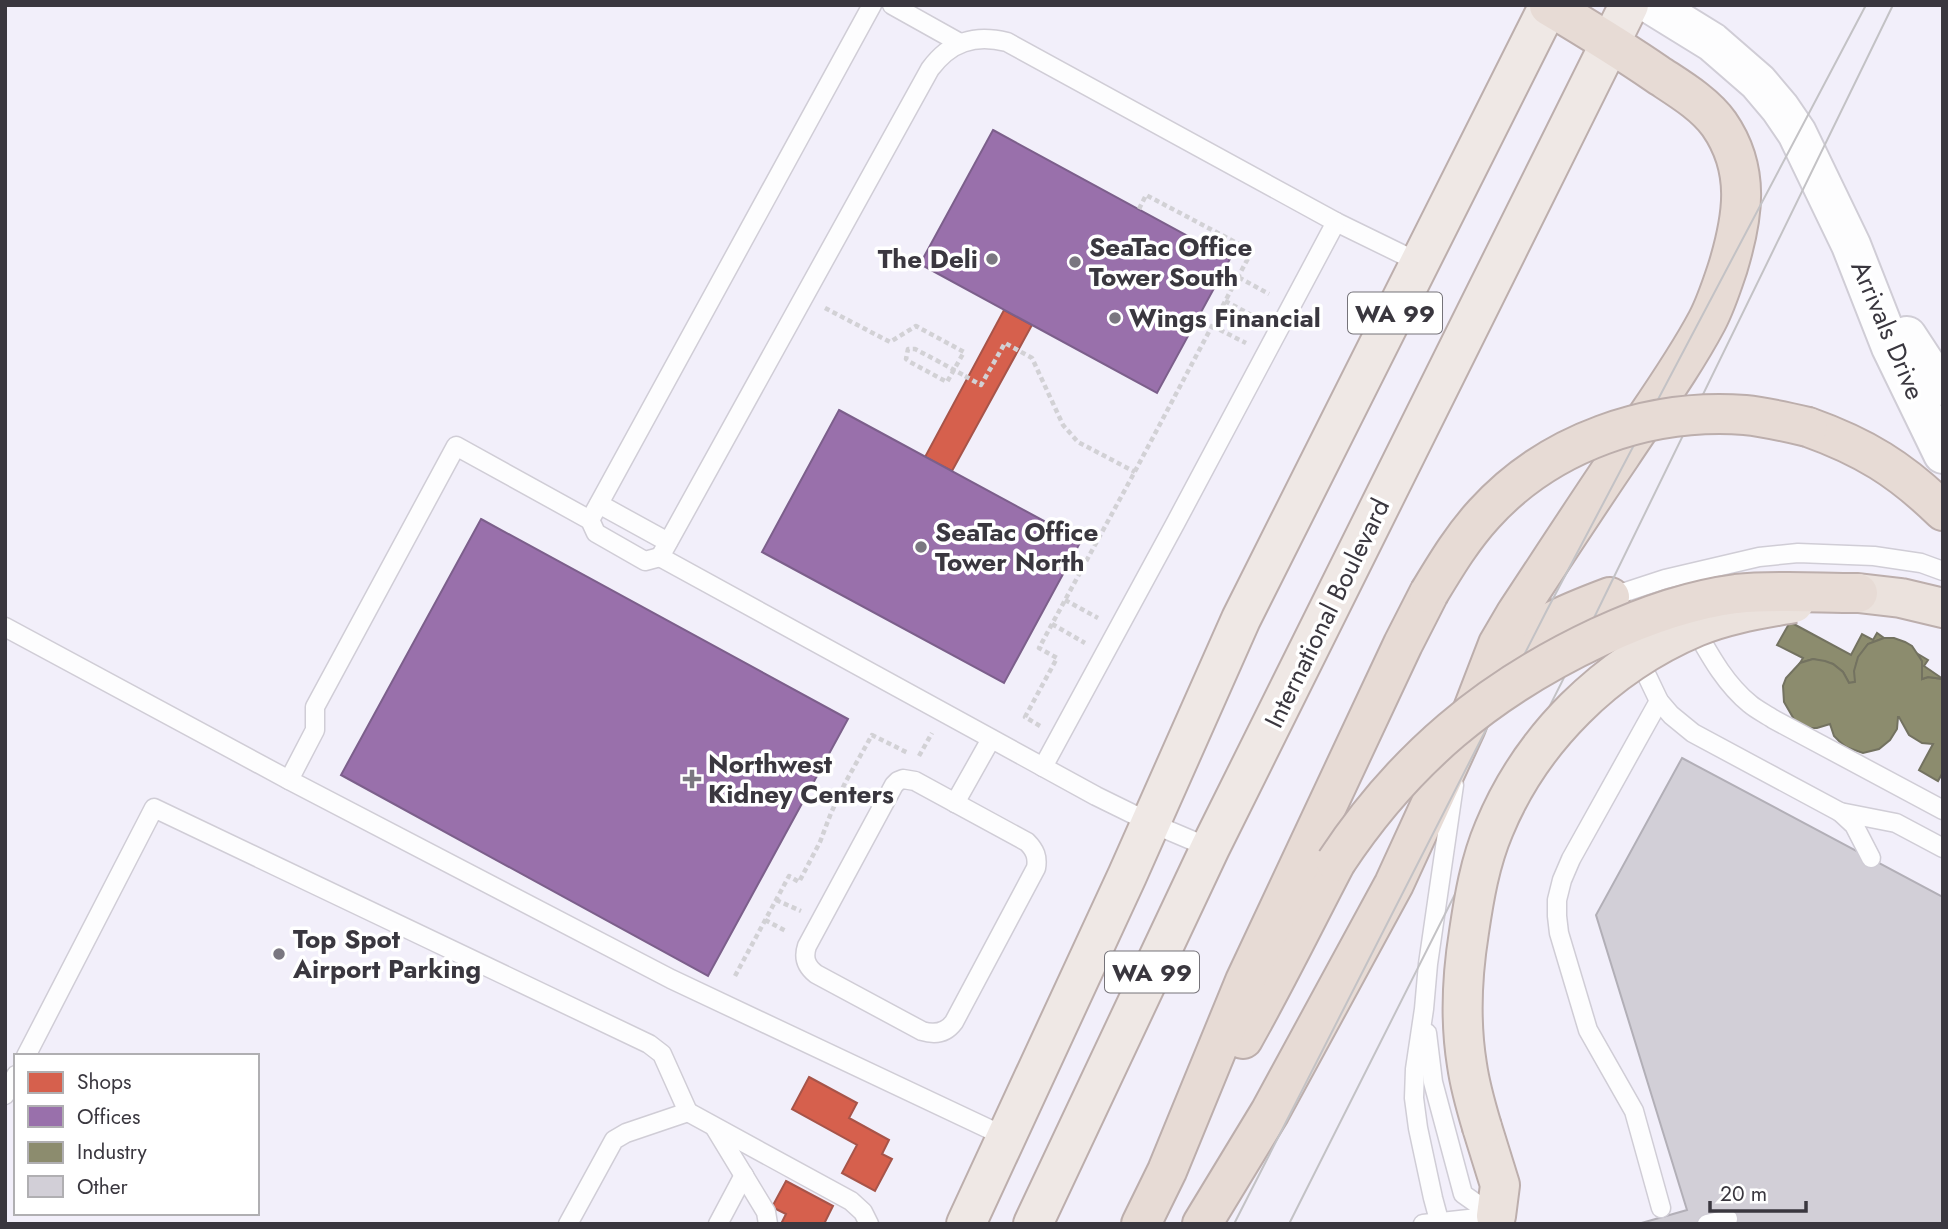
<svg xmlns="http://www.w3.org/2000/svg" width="1948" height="1229" font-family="Jost,sans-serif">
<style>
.shops{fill:#d6604d;stroke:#a75449;stroke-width:2}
.offices{fill:#9970ab;stroke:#7c5f8b;stroke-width:2}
.industry{fill:#8c8c6e;stroke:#737260;stroke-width:2}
.building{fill:#d2cfd7;stroke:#b2afb7;stroke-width:2}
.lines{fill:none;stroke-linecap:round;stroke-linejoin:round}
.service-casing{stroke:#d0cdd6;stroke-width:21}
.secondary-casing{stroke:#d0cdd6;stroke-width:42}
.primary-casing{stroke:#bcaeac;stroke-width:42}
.trunk-casing{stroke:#bcaeac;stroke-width:42}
.motorway-casing{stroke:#bcaeac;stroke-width:42}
.path{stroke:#d2d1d5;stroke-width:4.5;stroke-dasharray:5 3.5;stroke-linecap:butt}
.service{stroke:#fdfdfe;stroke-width:18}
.secondary{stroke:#fdfdfe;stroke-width:38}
.primary{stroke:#efe8e5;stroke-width:38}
.trunk{stroke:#ebe2dd;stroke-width:38}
.motorway{stroke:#e7dbd5;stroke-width:38}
.tram{stroke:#c3c2c5;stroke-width:2}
.trunk-bridge-casing{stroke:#bcaeac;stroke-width:42;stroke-linecap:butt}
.motorway-bridge-casing{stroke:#bcaeac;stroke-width:42;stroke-linecap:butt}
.path-bridge{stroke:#d2d1d5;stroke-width:4.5;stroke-dasharray:5 3.5;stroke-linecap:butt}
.trunk-bridge{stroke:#ebe2dd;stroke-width:38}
.motorway-bridge{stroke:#e7dbd5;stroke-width:38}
.poi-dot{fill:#7a7780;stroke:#fff;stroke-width:2.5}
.labels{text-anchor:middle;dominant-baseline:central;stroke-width:7;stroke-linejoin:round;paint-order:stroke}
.shield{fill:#fff;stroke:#757379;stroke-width:2}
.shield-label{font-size:24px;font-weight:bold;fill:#3a373f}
.poi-label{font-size:26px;font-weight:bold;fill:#3a373f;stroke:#fff;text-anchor:start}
.street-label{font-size:26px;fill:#3a373f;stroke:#fff}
</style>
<rect width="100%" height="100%" fill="#f2effa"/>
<g class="shops">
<polygon points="1004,310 1032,325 952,471 925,457"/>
<polygon points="809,1077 857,1103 849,1118 889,1140 882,1154 892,1159 875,1191 842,1173 857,1145 792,1109"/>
<polygon points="786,1181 833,1206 824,1224 781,1224 786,1214 772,1207"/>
</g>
<g class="offices">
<polygon points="993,130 1230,259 1157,393 920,264"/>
<polygon points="839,410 1081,541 1004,683 762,552"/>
<polygon points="481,519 848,719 708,976 341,775"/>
</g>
<g class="industry">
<polygon points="1790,622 1851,655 1862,634 1873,640 1877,633 1884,638 1868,644 1863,651 1856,664 1855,682 1849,683 1843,672 1833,664 1813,659 1800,663 1803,658 1777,645"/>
<polygon points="1884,638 1894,638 1905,642 1912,646 1922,661 1922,679 1928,677 1943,679 1943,772 1938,781 1919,770 1933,744 1922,743 1909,735 1899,717 1898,717 1897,729 1890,740 1879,749 1863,753 1846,747 1839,741 1834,736 1830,724 1817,728 1810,728 1795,721 1784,702 1783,686 1786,678 1800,663 1813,659 1825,661 1833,664 1843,672 1849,683 1855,682 1854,671 1858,657 1868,644"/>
<polygon points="1918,654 1928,660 1924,666 1943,679 1928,677 1922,679 1922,661"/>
</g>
<polygon class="building" points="1682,758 1943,897 1943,1224 1638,1224 1687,1210 1596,915"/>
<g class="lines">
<g class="service-casing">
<g id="service">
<polyline points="892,5 960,43"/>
<polyline points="599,504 668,542"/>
<polyline points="590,520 872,5"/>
<polyline points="1612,602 1610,597 1665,579 1759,557 1798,553 1874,556 1921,563 1943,571"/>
<path d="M1692,624C1708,652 1724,683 1750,704C1757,710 1766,714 1773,719L1943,810"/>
<polyline points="5,627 289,780 671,979 1006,1137"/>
<polyline points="1637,655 1659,701 1671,715 1693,733 1840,812 1896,823 1943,848"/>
<polyline points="1659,701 1571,859 1562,880 1557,900 1557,916 1559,933 1588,1030 1634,1111 1661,1208"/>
<polyline points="1043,767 1175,524 1336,222 1420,263"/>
<path d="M903,779L915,781L1027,842C1035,850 1038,857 1036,868L954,1022C946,1033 935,1035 922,1031L816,974C806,966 803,958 807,946L894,785L898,781Z"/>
<polyline points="289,780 315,730 315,707 456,446 590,520 596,533 645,561 660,557"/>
<polyline points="955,803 991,739"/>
<polyline points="1840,812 1854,825 1871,858"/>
<path d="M1210,848L1151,823L1096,796L660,557L930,69C950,42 974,34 1007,42L1336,222"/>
<polyline points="1427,1033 1433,1082 1463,1194 1497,1218"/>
<polyline points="26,1056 154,808 649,1044 662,1054 688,1112 626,1133 614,1140 568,1224"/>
<polyline points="5,1095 16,1075"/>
<polyline points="688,1112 851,1201 863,1212 869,1224"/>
<polyline points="715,1128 766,1212 768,1224"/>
<polyline points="718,1224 744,1175"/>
<polyline points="1423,1224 1496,1216"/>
<polyline points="1440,1224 1433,1198 1418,1128 1414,1098 1415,1069 1424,1009 1428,964 1454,785"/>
<polyline points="1707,1224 1728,1219"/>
</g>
</g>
<g class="secondary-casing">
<g id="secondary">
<polyline points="1652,5 1712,42 1758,82 1780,108 1797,133 1851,245 1891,347 1943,454"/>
<polyline points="1907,336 1928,368 1943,386"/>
</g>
</g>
<g class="primary-casing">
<g id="primary">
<polyline points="966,1224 1127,876 1241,619 1549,5"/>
<polyline points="1033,1224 1210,848 1629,5"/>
</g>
</g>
<g class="trunk-casing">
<g id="trunk">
<polyline points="1858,593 1901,598 1943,608"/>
<polyline points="1482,1127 1500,1185 1496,1216"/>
</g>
</g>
<g class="motorway-casing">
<g id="motorway">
<path d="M1808,427C1864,447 1900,469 1943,511"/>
<path d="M1496,663C1524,630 1570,612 1610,597"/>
<path d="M1243,1039C1276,981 1305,921 1336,862"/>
<polyline points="1141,1224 1167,1171 1245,981 1403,644 1429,593"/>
<path d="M1202,1224L1270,1112L1394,884L1466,727L1498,644L1515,615C1550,562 1585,508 1621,455C1650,411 1682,368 1707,321C1716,304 1722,285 1728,267C1743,217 1751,170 1719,124C1704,103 1678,88 1657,74C1622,50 1586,28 1549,6"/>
</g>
</g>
<g class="path">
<polyline points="1139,209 1146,195 1252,251 1238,277"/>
<polyline points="1225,301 1257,318"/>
<polyline points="825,308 890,342 916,326 964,352 947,382 910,362 906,359 908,349 915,349 936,360"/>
<polyline points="1212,326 1246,343"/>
<polyline points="965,376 981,385 1005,343 1032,358 1063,425 1078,442 1135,472"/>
<polyline points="1065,600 1098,618"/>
<polyline points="1052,624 1085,643"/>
<polyline points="1040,726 1025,717 1057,658 1039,648 1133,475 1238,277 1269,294"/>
<polyline points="919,756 932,733"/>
<polyline points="776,900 801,911"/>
<polyline points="765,920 786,931"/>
<polyline points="735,976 789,876 799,882 820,842 831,813 845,783 872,735 908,753"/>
</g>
<use href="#service" class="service"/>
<use href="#secondary" class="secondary"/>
<use href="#primary" class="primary"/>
<use href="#trunk" class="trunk"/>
<use href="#motorway" class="motorway"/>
<g class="tram">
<polyline points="1234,1224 1547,610 1866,5"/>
<polyline points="1289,1224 1590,626 1893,5"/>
</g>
<g class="trunk-bridge-casing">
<path id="trunk-bridge" d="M1482,1127C1476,1107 1470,1086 1467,1065C1460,1022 1462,976 1469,932C1474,898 1480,862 1494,829C1531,739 1606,665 1696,627C1727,614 1761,609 1794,603"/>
</g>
<g class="motorway-bridge-casing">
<g id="motorway-bridge">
<path d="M1429,593C1446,565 1462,538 1484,514C1549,442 1649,408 1745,415C1766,417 1787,422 1808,427"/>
<path d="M1336,862C1404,759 1488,689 1599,637C1642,617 1689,600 1736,594C1776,590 1818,593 1858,593"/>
</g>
</g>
<polyline class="path-bridge" points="936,360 965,376"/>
<use href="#trunk-bridge" class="trunk-bridge"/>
<use href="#motorway-bridge" class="motorway-bridge"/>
</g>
<g class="poi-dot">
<circle cx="992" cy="259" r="7"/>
<circle cx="1075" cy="262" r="7"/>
<circle cx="1115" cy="318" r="7"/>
<circle cx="921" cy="547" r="7"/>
<path d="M688.5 768.5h7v7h7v7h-7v7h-7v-7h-7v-7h7z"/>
<circle cx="279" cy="954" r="7"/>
</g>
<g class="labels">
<g class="shield">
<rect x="1348" y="292.5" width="94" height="41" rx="5"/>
<rect x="1105" y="951.5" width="94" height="41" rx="5"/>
</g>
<g class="shield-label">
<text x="1395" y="313">WA 99</text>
<text x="1152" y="972">WA 99</text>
</g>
<g class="poi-label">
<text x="1089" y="247">SeaTac Office<tspan x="1089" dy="30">Tower South</tspan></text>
<text x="978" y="259" text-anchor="end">The Deli</text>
<text x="1129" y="318">Wings Financial</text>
<text x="935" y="532">SeaTac Office<tspan x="935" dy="30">Tower North</tspan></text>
<text x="708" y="764">Northwest<tspan x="708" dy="30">Kidney Centers</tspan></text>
<text x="293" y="939">Top Spot<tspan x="293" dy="30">Airport Parking</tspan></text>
</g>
<g class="street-label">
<text transform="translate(1888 330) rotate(67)">Arrivals Drive</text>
<text transform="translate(1327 613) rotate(-64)">International Boulevard</text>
</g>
</g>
<rect width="1948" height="1229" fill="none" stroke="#3a373f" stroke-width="14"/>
<rect x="14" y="1054" width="245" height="161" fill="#ffffff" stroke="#b0afb2" stroke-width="2"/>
<rect x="28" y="1072" width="35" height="21" fill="#d6604d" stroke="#b0afb2" stroke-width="2"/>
<text x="77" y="1089" font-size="21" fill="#3a373f">Shops</text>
<rect x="28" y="1106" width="35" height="21" fill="#9970ab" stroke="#b0afb2" stroke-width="2"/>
<text x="77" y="1124" font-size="21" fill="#3a373f">Offices</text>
<rect x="28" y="1142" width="35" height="21" fill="#8c8c6e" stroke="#b0afb2" stroke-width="2"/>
<text x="77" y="1159" font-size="21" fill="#3a373f">Industry</text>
<rect x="28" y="1176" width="35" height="21" fill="#d2cfd7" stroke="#b0afb2" stroke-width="2"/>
<text x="77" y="1194" font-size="21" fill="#3a373f">Other</text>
<path d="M1710 1201v10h96v-10" fill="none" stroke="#3a373f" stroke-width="3.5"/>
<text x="1720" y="1201" font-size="21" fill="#3a373f" stroke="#ffffff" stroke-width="5" paint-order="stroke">20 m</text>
</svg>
